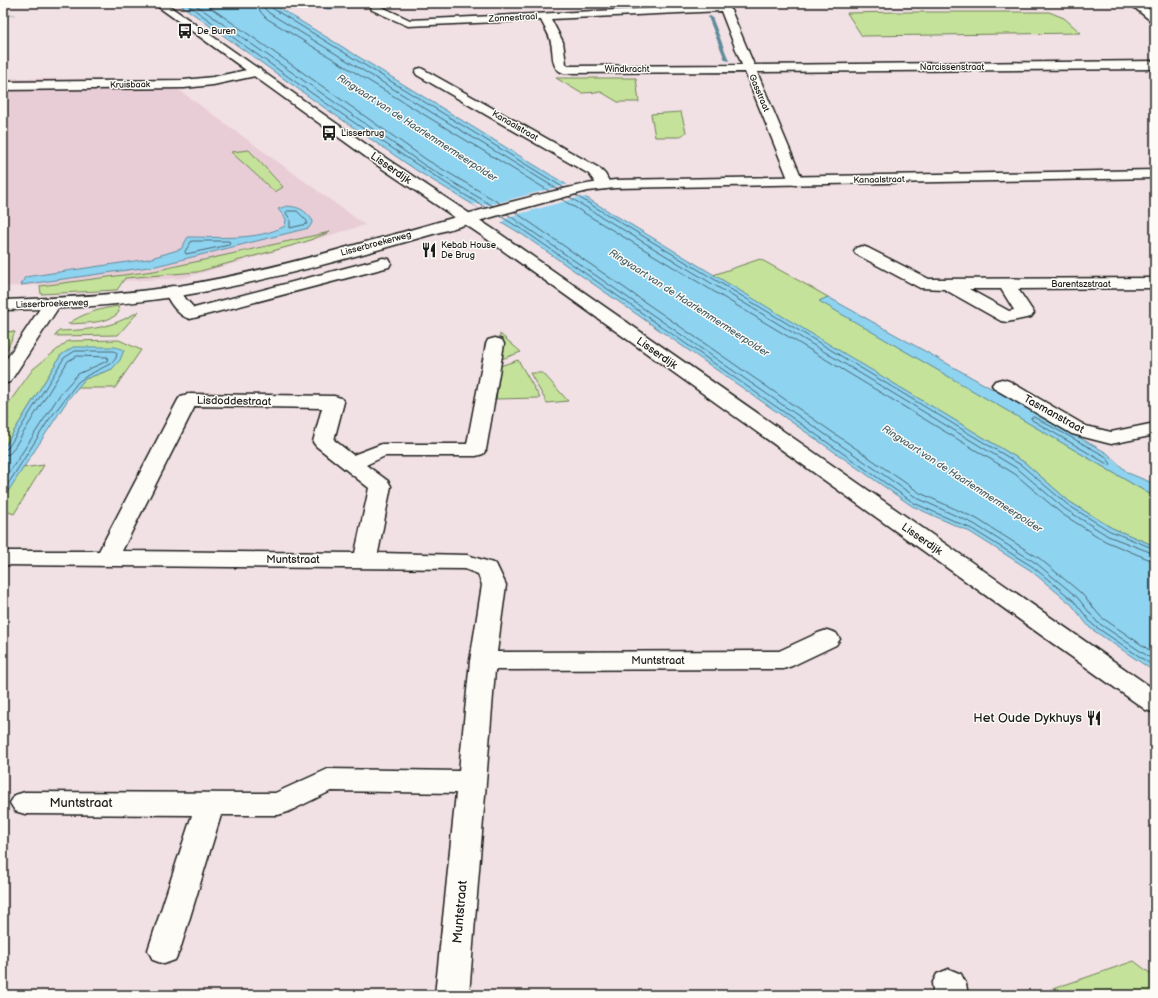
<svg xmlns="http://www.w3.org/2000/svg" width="1158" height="998" font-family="'Balsamiq Sans',sans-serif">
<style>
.built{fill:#e9cdd6}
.green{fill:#c4e299;stroke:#707f5a}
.water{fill:#8ed3f0;stroke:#608a9b}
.pier{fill:#f1e0e4}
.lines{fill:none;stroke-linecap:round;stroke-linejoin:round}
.shore{stroke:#4a6571;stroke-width:1}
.stream{fill:#608a9b;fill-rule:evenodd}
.minor-casing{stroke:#1c1c1c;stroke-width:3}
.tertiary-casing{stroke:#1c1c1c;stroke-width:3}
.secondary-casing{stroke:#1c1c1c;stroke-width:3}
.minor{fill:#fdfcf7;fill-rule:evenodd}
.tertiary{fill:#fdfcf7;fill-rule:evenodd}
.secondary{fill:#fdfcf7;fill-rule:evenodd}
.labels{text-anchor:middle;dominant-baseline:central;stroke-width:3;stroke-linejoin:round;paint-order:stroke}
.far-street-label{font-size:9px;fill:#1c1c1c;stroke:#fdfcf7}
.far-poi-label{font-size:9px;fill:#1c1c1c;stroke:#fdfcf7;text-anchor:start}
.far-water-label{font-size:10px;font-style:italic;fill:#445c66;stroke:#fdfcf7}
.street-label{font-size:11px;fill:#1c1c1c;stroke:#fdfcf7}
.near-poi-label{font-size:13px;fill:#1c1c1c;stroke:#fdfcf7;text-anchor:end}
.near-street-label{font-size:13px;fill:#1c1c1c;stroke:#fdfcf7}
</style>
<rect width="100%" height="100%" fill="#f1e0e4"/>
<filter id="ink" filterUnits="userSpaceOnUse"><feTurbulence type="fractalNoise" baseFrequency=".025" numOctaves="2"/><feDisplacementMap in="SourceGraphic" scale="8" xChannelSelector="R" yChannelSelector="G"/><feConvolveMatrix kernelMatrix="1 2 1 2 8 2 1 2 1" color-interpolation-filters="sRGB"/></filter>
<g filter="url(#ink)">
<polygon class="built" points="3,78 165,80 365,225 184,278 3,287"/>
<g class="green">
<polygon points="896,12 1049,12 1064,18 1081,33 862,36 847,13"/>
<polygon points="556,78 636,78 639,102 618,102 601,92 581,93"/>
<polygon points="681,112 686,132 680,137 655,137 651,114"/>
<polygon points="249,150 283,187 275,192 231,152"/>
<polygon points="330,232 305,242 197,272 125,278 117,290 41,294 40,286 154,271"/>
<polygon points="760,259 828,297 820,301 1155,497 1155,546 1112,528 1070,502 1024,462 713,275"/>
<path d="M118,306L119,312C110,324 81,323 68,324C83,313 100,309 118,306Z"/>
<path d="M139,311L118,335L55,336L59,331C90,330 112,328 139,311Z"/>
<polygon points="3,331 15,332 3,358"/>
<polygon points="500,334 521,352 499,360"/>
<polygon points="119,340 141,350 115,388 77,388 85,379 112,369 61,355 3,449 3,411 33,369 68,341"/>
<polygon points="518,360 540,398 496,399 500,366"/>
<polygon points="530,373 543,373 568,401 547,403"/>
<polygon points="44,465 14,514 3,510 3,499 22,468"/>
<polygon points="1134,961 1155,977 1155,995 1035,995"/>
</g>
<g class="water">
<polygon points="178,3 271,3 567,185 585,197 1024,462 1070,502 1112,528 1155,546 1155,672 1090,628 1071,604 1030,570 970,532 912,506 523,235 419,172 322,106"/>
<polygon points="335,3 420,3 327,9 322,6"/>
<path d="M287,206C300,207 305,210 313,221L309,228L156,266L21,285L25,277L148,259L181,249L188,237C221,237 256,241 285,226L286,219L278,209Z"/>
<polygon points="828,297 1107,453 1128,473 1155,484 1155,497 819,301"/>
<polygon points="73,347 115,347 124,350 120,360 112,369 85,379 69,398 3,499 3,449 61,355"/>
</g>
<polygon class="pier" points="569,184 588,197 577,198 508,217 501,223 472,204 489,205"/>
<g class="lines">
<g class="shore">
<path d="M185,3C284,74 382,145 486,208"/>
<polyline points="193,3 424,165 493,206"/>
<polyline points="204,3 427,160 501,204"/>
<polyline points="258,3 260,11 266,18 549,191"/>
<polyline points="264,3 265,9 269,13 557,189"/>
<polyline points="269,3 272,8 564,188"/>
<polyline points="575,195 1021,465 1068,505 1110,531 1155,549"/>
<polyline points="569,197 1018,469 1065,509 1108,536 1155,554"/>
<polyline points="561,199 1015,474 1062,514 1105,541 1148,559 1155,560"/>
<polygon points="288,211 297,211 307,221 307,224 290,228 290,219 286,213"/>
<polyline points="515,212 920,493 977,519 1039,558 1081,593 1101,617 1155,654"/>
<polyline points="507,214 917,498 974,524 1036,563 1077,597 1097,622 1155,661"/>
<polyline points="500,216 526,232 914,503 972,529 1033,567 1074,601 1093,625 1155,667"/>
<polygon points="192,241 229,241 230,243 229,245 186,254 185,252"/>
<polygon points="1034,417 1105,456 1111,464 1109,465 1032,420 1031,418"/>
<polyline points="3,450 8,448 64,358 75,351 114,351 117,353 116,358 112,363 88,375 78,382 48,421 3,492"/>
<polyline points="3,455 9,454 12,451 68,361 77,356 108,357 107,361 78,374 61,393 3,482"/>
</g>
<g class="stream">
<polygon points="3,14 16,15 3,16"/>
<polygon points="710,16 712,17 729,61 725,60 708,17"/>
</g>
<g class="minor-casing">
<g id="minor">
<path d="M718,3H728L754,65L1155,61V69L757,72L803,181L801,184L796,185L791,184L789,181L745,72L564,73C550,69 554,54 551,43C550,35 544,27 541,20L408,26L372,10L371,8L372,6H380L410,20L719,5ZM721,11L742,65L568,66L566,64L563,42L551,19Z"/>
<polygon points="256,68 260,69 262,72 260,75 213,85 184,88 3,90 3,82 184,80 213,77"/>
<polygon points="421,68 599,168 605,174 611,185 609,188 604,189 599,188 589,174 417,75 415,72 417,69"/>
<path d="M862,246L868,248L929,279L1155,278V288L1018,289L1034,313L1031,317L1007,322L1001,321L944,289L920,288L856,254L854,251L856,248ZM969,289H1001L1014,310L1009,311Z"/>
<path d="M383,258L389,259L391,263L389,267L190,319C178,316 169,302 164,291L167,287L173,286L179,287L185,298L194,308Z"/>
<polygon points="51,300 57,301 60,305 10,382 3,384 3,364 45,301"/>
<path d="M495,338L502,340L504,344L486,450L483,454L476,456H385L366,465L388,481L391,486L378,553L467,555L496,564L506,585L497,652L779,651L818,633L827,630L836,633L840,639L836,645L792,666L783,669L495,670L469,995H435L456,793L331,791L288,812L278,815H221L180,950L175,960L164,964L153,960L148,950L192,815L25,814L15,811L10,803L15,795L25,792L275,793L328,769L459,771L470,661L482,585L478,574L465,569L3,565V551H99L178,400L181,396L188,394L334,396L341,398L344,402L334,440L353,455L382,444H467L486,344L488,340ZM195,406L322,408L313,442L316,446L369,488L355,553L122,551Z"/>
<polygon points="1002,379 1009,381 1086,426 1111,432 1155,423 1155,435 1111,444 1072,434 995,389 992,385 995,381"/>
<polygon points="949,969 961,974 966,984 968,995 934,995 932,984 937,974"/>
</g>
</g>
<g class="tertiary-casing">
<polygon id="tertiary" points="153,3 165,3 387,159 496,231 1155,690 1155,713 1146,710 484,237 377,165"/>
</g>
<g class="secondary-casing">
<g id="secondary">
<polygon points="1129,3 1141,3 1155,14 1155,22 1151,21"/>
<path d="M1155,170V178L615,188L588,191C461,223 336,267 208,291C140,304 72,309 3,310V300C62,298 120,295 178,286C241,276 302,260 362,243C412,230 461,215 511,202C545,193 579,184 615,180Z"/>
</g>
</g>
<use href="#minor" class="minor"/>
<use href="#tertiary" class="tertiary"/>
<use href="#secondary" class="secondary"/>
</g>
</g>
<defs>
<g id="bus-bare" transform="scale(1.2)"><path d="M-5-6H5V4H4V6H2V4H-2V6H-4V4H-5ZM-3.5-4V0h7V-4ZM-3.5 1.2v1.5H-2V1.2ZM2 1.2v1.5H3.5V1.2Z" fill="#1c1c1c" stroke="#fdfcf7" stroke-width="2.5" paint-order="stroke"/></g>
<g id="restaurant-bare" transform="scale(1.2)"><path d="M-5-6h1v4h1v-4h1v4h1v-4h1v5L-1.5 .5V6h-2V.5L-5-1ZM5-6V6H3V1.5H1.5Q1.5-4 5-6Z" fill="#1c1c1c" stroke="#fdfcf7" stroke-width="2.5" paint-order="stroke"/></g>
</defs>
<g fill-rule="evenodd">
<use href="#bus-bare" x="185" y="31"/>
<use href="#bus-bare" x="329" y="133"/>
<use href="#restaurant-bare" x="429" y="250"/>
<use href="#restaurant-bare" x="1094" y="718"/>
</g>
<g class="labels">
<g class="far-street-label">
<text transform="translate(513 18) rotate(-3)">Zonnestraal</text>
<text x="952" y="67">Narcissenstraat</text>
<text x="627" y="69">Windkracht</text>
<text transform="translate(130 85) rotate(-1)">Kruisbaak</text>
<text transform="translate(759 93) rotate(67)">Gasstraat</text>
<text transform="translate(515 126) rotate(30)">Kanaalstraat</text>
<text transform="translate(879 180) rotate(-1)">Kanaalstraat</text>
<text transform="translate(376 244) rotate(-15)">Lisserbroekerweg</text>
<text x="1081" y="284">Barentszstraat</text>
<text transform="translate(52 304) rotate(-2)">Lisserbroekerweg</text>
</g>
<g class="far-poi-label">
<text x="197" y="31">De Buren</text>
<text x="341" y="133">Lisserbrug</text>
<text x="441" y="245">Kebab House<tspan x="441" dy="10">De Brug</tspan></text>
</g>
<g class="far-water-label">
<text transform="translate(417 128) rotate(33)">Ringvaart van de Haarlemmermeerpolder</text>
<text transform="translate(689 303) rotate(33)">Ringvaart van de Haarlemmermeerpolder</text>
<text transform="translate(962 479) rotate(33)">Ringvaart van de Haarlemmermeerpolder</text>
</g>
<g class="street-label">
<text transform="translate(391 168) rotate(35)">Lisserdijk</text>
<text transform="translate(657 353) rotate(35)">Lisserdijk</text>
<text transform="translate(234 401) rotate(1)">Lisdoddestraat</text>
<text transform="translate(1054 414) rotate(29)">Tasmanstraat</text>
<text transform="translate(922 539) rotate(35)">Lisserdijk</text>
<text x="293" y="559">Muntstraat</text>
<text x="658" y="660">Muntstraat</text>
</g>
<g class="near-poi-label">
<text x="1082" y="718">Het Oude Dykhuys</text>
</g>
<g class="near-street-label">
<text x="81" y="803">Muntstraat</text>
<text transform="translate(460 912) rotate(-85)">Muntstraat</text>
</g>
</g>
<rect width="1158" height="998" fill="none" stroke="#fdfcf7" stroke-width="16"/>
<rect x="8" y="8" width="1142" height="982" fill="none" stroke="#1c1c1c" stroke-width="1.5" filter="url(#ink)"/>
</svg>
